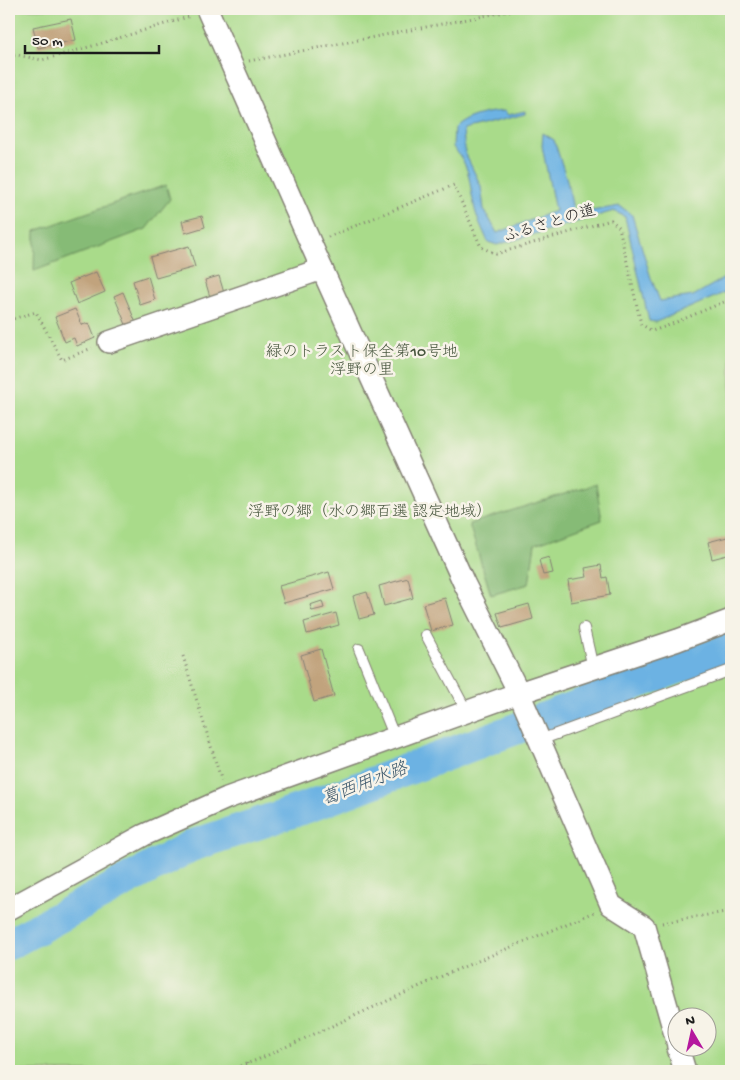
<svg xmlns="http://www.w3.org/2000/svg" width="740" height="1080" font-family="'Gochi Hand','Klee One',sans-serif">
<style>
.green{fill:#a9db8a;stroke:#627c53;fill-rule:evenodd}
.forest{fill:#86bb76;stroke:#516c49}
.water{fill:#6cb2e3;stroke:#446780}
.lines{fill:none;stroke-linecap:round;stroke-linejoin:round}
.river{stroke:#6cb2e3;stroke-width:32}
.building{fill:#c1a37d}
.service-casing{stroke:#848174;stroke-width:12}
.minor-casing{stroke:#848174;stroke-width:24}
.path{stroke:#848174;stroke-width:3;stroke-dasharray:1 4;stroke-linecap:butt}
.service{stroke:#fff;stroke-width:10}
.minor{stroke:#fff;stroke-width:21}
.labels{text-anchor:middle;dominant-baseline:central;stroke-width:5;stroke-linejoin:round;paint-order:stroke}
.street-label{font-size:16px;fill:#1c1c1c;stroke:#f7f3e8}
.park-label{font-size:16px;fill:#46553d;stroke:#f7f3e8}
.water-label{font-size:18px;font-style:italic;fill:#3c586c;stroke:#f7f3e8}
</style>
<rect width="100%" height="100%" fill="#f7f3e8"/>
<filter id="ink" filterUnits="userSpaceOnUse"><feTurbulence type="fractalNoise" baseFrequency=".02" numOctaves="2"/><feDisplacementMap in="SourceGraphic" scale="10" xChannelSelector="R" yChannelSelector="G"/><feConvolveMatrix kernelMatrix="1 2 1 2 8 2 1 2 1" color-interpolation-filters="sRGB"/></filter>
<filter id="wash" filterUnits="userSpaceOnUse"><feTurbulence type="fractalNoise" baseFrequency=".0096" numOctaves="4" result="noise"/><feDisplacementMap in="SourceGraphic" scale="20" xChannelSelector="R" yChannelSelector="G"/><feGaussianBlur stdDeviation="1.12" result="paint"/><feColorMatrix in="noise" values="0 0 0 0 0 0 0 0 0 0 0 0 0 0 0 0 0 1.4 0 .05"/><feComposite in="paint" operator="in"/></filter>
<g filter="url(#wash)">
<rect width="100%" height="100%" fill="#ece6cb"/>
<path class="green" d="M9,9H731V1071H9ZM678,1018H708V1048H678Z"/>
<g class="forest">
<polygon points="166,185 170,199 146,229 34,271 35,231"/>
<polygon points="596,484 602,520 535,544 529,584 491,595 469,524"/>
</g>
<path class="water" d="M504,111L508,115L525,111V114L463,130L465,153L481,186L484,209L497,233L555,211L542,146L543,133L554,140L567,180L574,214L620,206L632,215L651,278L660,301L693,296L726,277H731V290L656,322L649,321L625,217L614,211L497,245L488,242C483,230 476,217 474,205C468,180 472,169 453,147L454,128C466,116 487,112 504,111Z"/>
<g class="lines">
<polyline class="river" points="9,944 191,846 313,805 731,648"/>
</g>
<g id="blocks">
<g class="building">
<polygon points="71,19 76,40 38,48 33,27"/>
<polygon points="202,216 205,227 185,233 182,221"/>
<polygon points="189,246 195,267 156,278 150,257"/>
<polygon points="96,272 105,292 77,304 69,283"/>
<polygon points="148,276 155,300 140,305 133,281"/>
<polygon points="219,276 224,293 210,297 205,280"/>
<polygon points="123,292 136,323 127,327 114,296"/>
<polygon points="75,309 82,325 89,323 95,338 77,346 74,338 65,342 55,317"/>
<polygon points="731,536 731,554 712,559 708,542"/>
<polygon points="549,557 553,573 543,575 539,560"/>
<polygon points="601,565 603,578 607,577 610,595 571,602 568,580 587,577 585,568"/>
<polygon points="329,572 334,589 284,603 279,586"/>
<polygon points="408,578 413,598 384,606 379,586"/>
<polygon points="367,592 374,615 359,619 353,596"/>
<polygon points="445,598 453,625 431,631 423,604"/>
<polygon points="322,601 324,608 312,611 310,605"/>
<polygon points="529,604 533,619 502,628 497,613"/>
<polygon points="336,613 339,625 307,634 304,622"/>
<polygon points="321,649 334,696 314,702 301,655"/>
</g>
</g>
</g>
<g filter="url(#ink)">
<use href="#blocks" fill-opacity="0" stroke="#848174" stroke-width="1"/>
<g class="lines">
<g class="service-casing">
<g id="service">
<polyline points="584,628 593,668"/>
<polyline points="426,635 467,712"/>
<polyline points="359,649 395,738"/>
<polyline points="540,740 731,670"/>
</g>
</g>
<g class="minor-casing">
<g id="minor">
<polyline points="207,9 322,269 464,583 519,693 611,905 644,926 678,1045"/>
<polyline points="109,342 322,269"/>
<polyline points="9,909 144,835 227,798 519,693 678,640 731,620"/>
<polyline points="678,1048 685,1071"/>
</g>
</g>
<g class="path">
<polyline points="9,56 18,55 42,60 96,45 191,16"/>
<polyline points="249,61 520,9"/>
<polyline points="328,237 454,185 481,247 496,254 611,220 619,227 641,324 652,331 667,326 731,299"/>
<polyline points="9,320 36,312 62,360 92,348"/>
<polyline points="183,656 222,782"/>
<polyline points="662,923 731,911"/>
<polyline points="247,1063 249,1071"/>
<polyline points="226,1071 257,1060 449,973 595,912"/>
</g>
<use href="#service" class="service"/>
<use href="#minor" class="minor"/>
</g>
</g>
<g class="labels">
<g class="street-label">
<text transform="translate(550 225) rotate(-17)">ふるさとの道</text>
</g>
<g class="park-label">
<text x="362" y="353">緑のトラスト保全第10号地<tspan x="362" dy="18">浮野の里</tspan></text>
<text x="370" y="513">浮野の郷（水の郷百選 認定地域）</text>
</g>
<g class="water-label">
<text transform="translate(365 785) rotate(-21)">葛西用水路</text>
</g>
</g>
<rect width="740" height="1080" fill="none" stroke="#f7f3e8" stroke-width="30"/>
<g transform="translate(692 1032) rotate(351)"><circle r="24" fill="#f7f3e8" stroke="#9f9d96"/>
<path d="M0-4L9 19L0 12L-9 19Z" fill="#b5179e"/>
<text y="-8" font-size="14" font-weight="bold" text-anchor="middle" fill="#1c1c1c">N</text>
</g>
<path d="M25 45v8h134v-8" fill="none" stroke="#1c1c1c" stroke-width="2.5"/>
<text x="32" y="45" font-size="15" fill="#1c1c1c" stroke="#f7f3e8" stroke-width="4" paint-order="stroke">50 m</text>
</svg>
